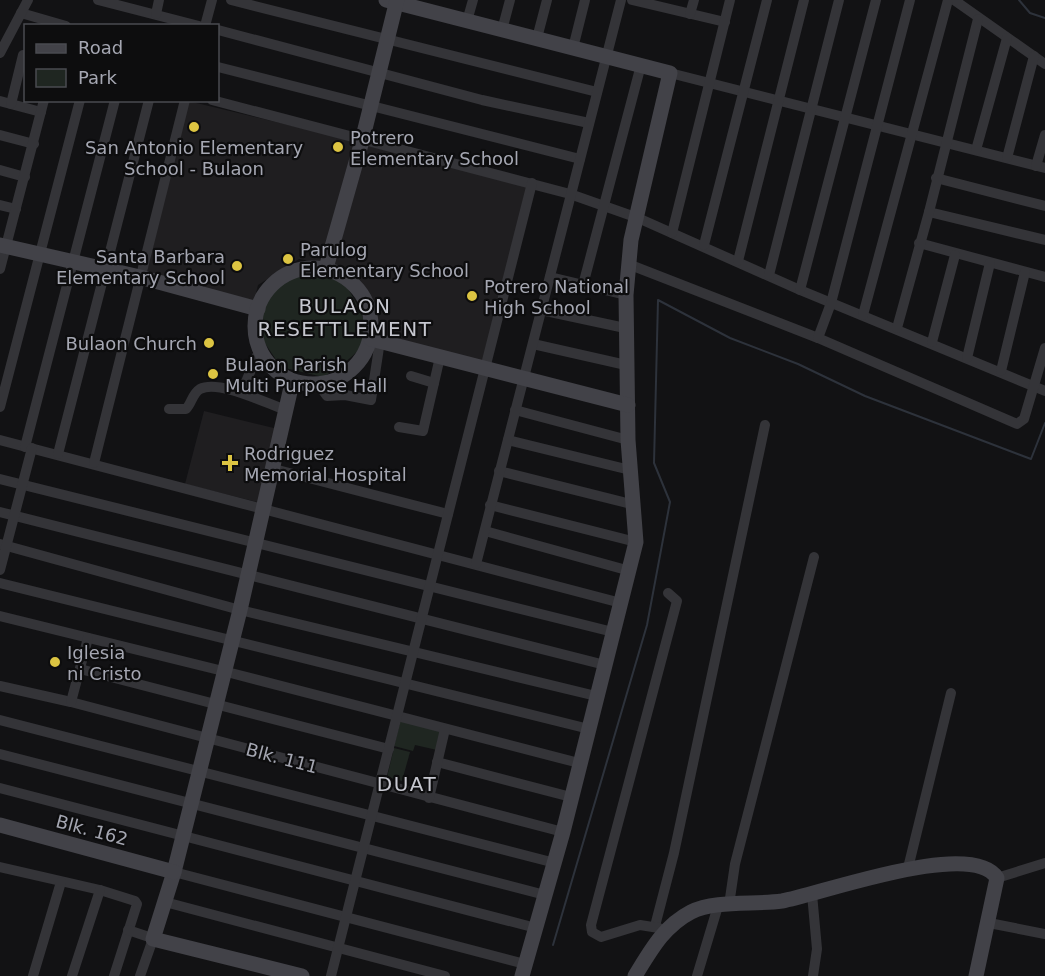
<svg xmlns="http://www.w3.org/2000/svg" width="1045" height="976" font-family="'DejaVu Sans',sans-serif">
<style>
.built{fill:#1f1e20}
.green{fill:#1f2621}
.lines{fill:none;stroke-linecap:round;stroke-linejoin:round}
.stream{stroke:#2d323b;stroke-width:2}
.street{stroke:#343438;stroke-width:10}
.secondary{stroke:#424248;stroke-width:15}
.poi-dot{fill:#dcc442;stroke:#0d0d0e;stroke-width:2}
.labels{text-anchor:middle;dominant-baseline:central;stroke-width:4.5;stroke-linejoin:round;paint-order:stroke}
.poi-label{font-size:18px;fill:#a5a7b2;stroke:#0d0d0e;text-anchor:start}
.street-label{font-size:18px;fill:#a5a7b2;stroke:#0d0d0e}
.neighbourhood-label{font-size:20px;letter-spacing:1.5px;fill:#c6c7cf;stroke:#0d0d0e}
</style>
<rect width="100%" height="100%" fill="#121214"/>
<g class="built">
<polygon points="188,101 356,141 324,263 299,259 258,285 253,306 146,275"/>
<polygon points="364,145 527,185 483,365 378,338 378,324 370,301 351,271 334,264"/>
<polygon points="204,411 278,429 261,503 185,484"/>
</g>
<g class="green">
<path d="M303,272L344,282C376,335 375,344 323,377L281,367L258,333L268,293Z"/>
<polygon points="401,719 442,730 437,750 415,745 413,751 394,746"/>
<polygon points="394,748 410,752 402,781 387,777"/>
</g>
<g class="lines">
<g class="stream">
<polyline points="1019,0 1030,13 1045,18"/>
<polyline points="553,945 647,625 670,502 654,463 658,300 730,338 798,364 865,396 1031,459 1045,423"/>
</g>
<g class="street">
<polyline points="98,0 199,26"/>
<polyline points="231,0 597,92"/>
<polyline points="632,0 725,22"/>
<polyline points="954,0 1045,64"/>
<polyline points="21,13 66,26"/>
<polyline points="156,14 159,0"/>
<polyline points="690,14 694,0"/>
<polyline points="467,21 473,0"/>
<polyline points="205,26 212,0"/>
<polyline points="218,30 482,100 589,123"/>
<polyline points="502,30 510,0"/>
<polyline points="537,38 547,0"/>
<polyline points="573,48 585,0"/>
<polyline points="0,53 28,0"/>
<polyline points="218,67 580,159"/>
<polyline points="670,73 1045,168"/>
<polyline points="212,100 570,194 638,218 800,290 1045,391"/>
<polyline points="0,101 41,112"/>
<polyline points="11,104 23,55"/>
<polyline points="0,135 34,144"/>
<polyline points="976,150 1007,38"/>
<polyline points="1007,158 1034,56"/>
<polyline points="1036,166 1045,135"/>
<polyline points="0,170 25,177"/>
<polyline points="936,178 1045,206"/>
<polyline points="0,205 16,209"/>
<polyline points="929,212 1045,240"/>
<polyline points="672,233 730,0"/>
<polyline points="919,243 1045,277"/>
<polyline points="704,245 767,0"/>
<polyline points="738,261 804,0"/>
<polyline points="628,264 818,338 1017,424 1024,419 1045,348"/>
<polyline points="0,269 44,100"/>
<polyline points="769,275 839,0"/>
<polyline points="550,277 626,295"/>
<polyline points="583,285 641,65"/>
<polyline points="800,290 876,0"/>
<polyline points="541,310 625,328"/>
<polyline points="863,315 948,0"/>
<polyline points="897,328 929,212 978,19"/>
<polyline points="818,338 831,303 910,0"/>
<polyline points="932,342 955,255"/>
<polyline points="533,344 626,365"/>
<polyline points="967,358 990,263"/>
<polyline points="1001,371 1025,272"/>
<polyline points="411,376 434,383"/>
<polyline points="319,385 327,396 345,395 371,400 380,341"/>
<polyline points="242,391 260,349"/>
<polyline points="0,407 80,100"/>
<path d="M169,409H186C192,403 192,394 200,389C219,379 267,404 286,410"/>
<polyline points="515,410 628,440"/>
<polyline points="399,427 423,431 440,357"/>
<polyline points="0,440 621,603"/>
<polyline points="508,440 630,470"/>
<polyline points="25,447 115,100"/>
<polyline points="58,454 149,100"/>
<polyline points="94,463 185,100"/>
<polyline points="274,469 448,514"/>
<polyline points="499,471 635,505"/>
<polyline points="0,479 613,632"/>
<polyline points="490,505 636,542"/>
<polyline points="0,512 605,665"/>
<polyline points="485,531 630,571"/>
<polyline points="0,544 240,610 596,696"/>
<polyline points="476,564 621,0"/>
<polyline points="0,570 32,448"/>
<polyline points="0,583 589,729"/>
<polyline points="0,616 223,671 579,763"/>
<polyline points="80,669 389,749"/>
<polyline points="0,686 71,702 563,832"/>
<polyline points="71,702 88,638"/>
<polyline points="0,720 555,863"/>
<polyline points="0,754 545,895"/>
<polyline points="437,762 571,797"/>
<polyline points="0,788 536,928"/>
<polyline points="429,798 445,729"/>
<polyline points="0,867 100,890 135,901 137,904 114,976"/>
<polyline points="908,868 951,693"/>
<polyline points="174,872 525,964"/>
<polyline points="997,878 1045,863"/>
<polyline points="812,894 817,949 813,976"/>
<polyline points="165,902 445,976"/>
<polyline points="729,905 735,864 814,557"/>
<polyline points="989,923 1045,934"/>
<polyline points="655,926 674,853 765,425"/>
<polyline points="659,928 640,925 601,937 592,932 591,925 677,601 668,593"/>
<polyline points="128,930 146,936"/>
<polyline points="33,976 61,882"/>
<polyline points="72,976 100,890"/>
<polyline points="140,976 153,939"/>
<polyline points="331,976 532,183"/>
<polyline points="697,976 718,906"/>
</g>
<g class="secondary">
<polyline points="386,0 670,73 631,240 626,295 628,440 636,542 563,832 522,976"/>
<polyline points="0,245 140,277 258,309"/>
<circle cx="313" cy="326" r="58"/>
<polyline points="326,268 362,141 397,0"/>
<polyline points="371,339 628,405"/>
<polyline points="292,383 240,610 174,872 153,939 302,976"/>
<polyline points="0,825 174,872"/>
<path d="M635,976C651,950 664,926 691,912C715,900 754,905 782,901C821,894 972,838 997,878L976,976"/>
</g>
</g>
<g class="poi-dot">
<circle cx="194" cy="127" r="6"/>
<circle cx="338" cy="147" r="6"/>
<circle cx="288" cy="259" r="6"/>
<circle cx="237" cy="266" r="6"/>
<circle cx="472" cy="296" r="6"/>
<circle cx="209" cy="343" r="6"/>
<circle cx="213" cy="374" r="6"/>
<path d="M227 454h6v6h6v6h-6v6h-6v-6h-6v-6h6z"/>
<circle cx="55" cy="662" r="6"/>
</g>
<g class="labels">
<g class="poi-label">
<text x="350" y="137">Potrero<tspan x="350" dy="21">Elementary School</tspan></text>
<text x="194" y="147" text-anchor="middle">San Antonio Elementary<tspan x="194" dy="21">School - Bulaon</tspan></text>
<text x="300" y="249">Parulog<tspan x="300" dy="21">Elementary School</tspan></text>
<text x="225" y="256" text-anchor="end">Santa Barbara<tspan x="225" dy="21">Elementary School</tspan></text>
<text x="484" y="286">Potrero National<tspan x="484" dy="21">High School</tspan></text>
<text x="197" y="343" text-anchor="end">Bulaon Church</text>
<text x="225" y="364">Bulaon Parish<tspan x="225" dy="21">Multi Purpose Hall</tspan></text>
<text x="244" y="453">Rodriguez<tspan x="244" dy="21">Memorial Hospital</tspan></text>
<text x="67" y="652">Iglesia<tspan x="67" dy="21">ni Cristo</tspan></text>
</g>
<g class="street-label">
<text transform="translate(282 758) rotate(15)">Blk. 111</text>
<text transform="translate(92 830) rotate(15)">Blk. 162</text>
</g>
<g class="neighbourhood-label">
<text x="345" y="306">BULAON<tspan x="345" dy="23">RESETTLEMENT</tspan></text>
<text x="407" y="784">DUAT</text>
</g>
</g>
<rect x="24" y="24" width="195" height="78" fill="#0d0d0e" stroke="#4a4b50" stroke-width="1.5"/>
<rect x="36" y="44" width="30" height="9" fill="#424248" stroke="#4a4b50" stroke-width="1.5"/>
<text x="78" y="54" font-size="18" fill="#a5a7b2">Road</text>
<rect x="36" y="69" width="30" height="18" fill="#1f2621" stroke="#4a4b50" stroke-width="1.5"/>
<text x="78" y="84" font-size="18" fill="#a5a7b2">Park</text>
</svg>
